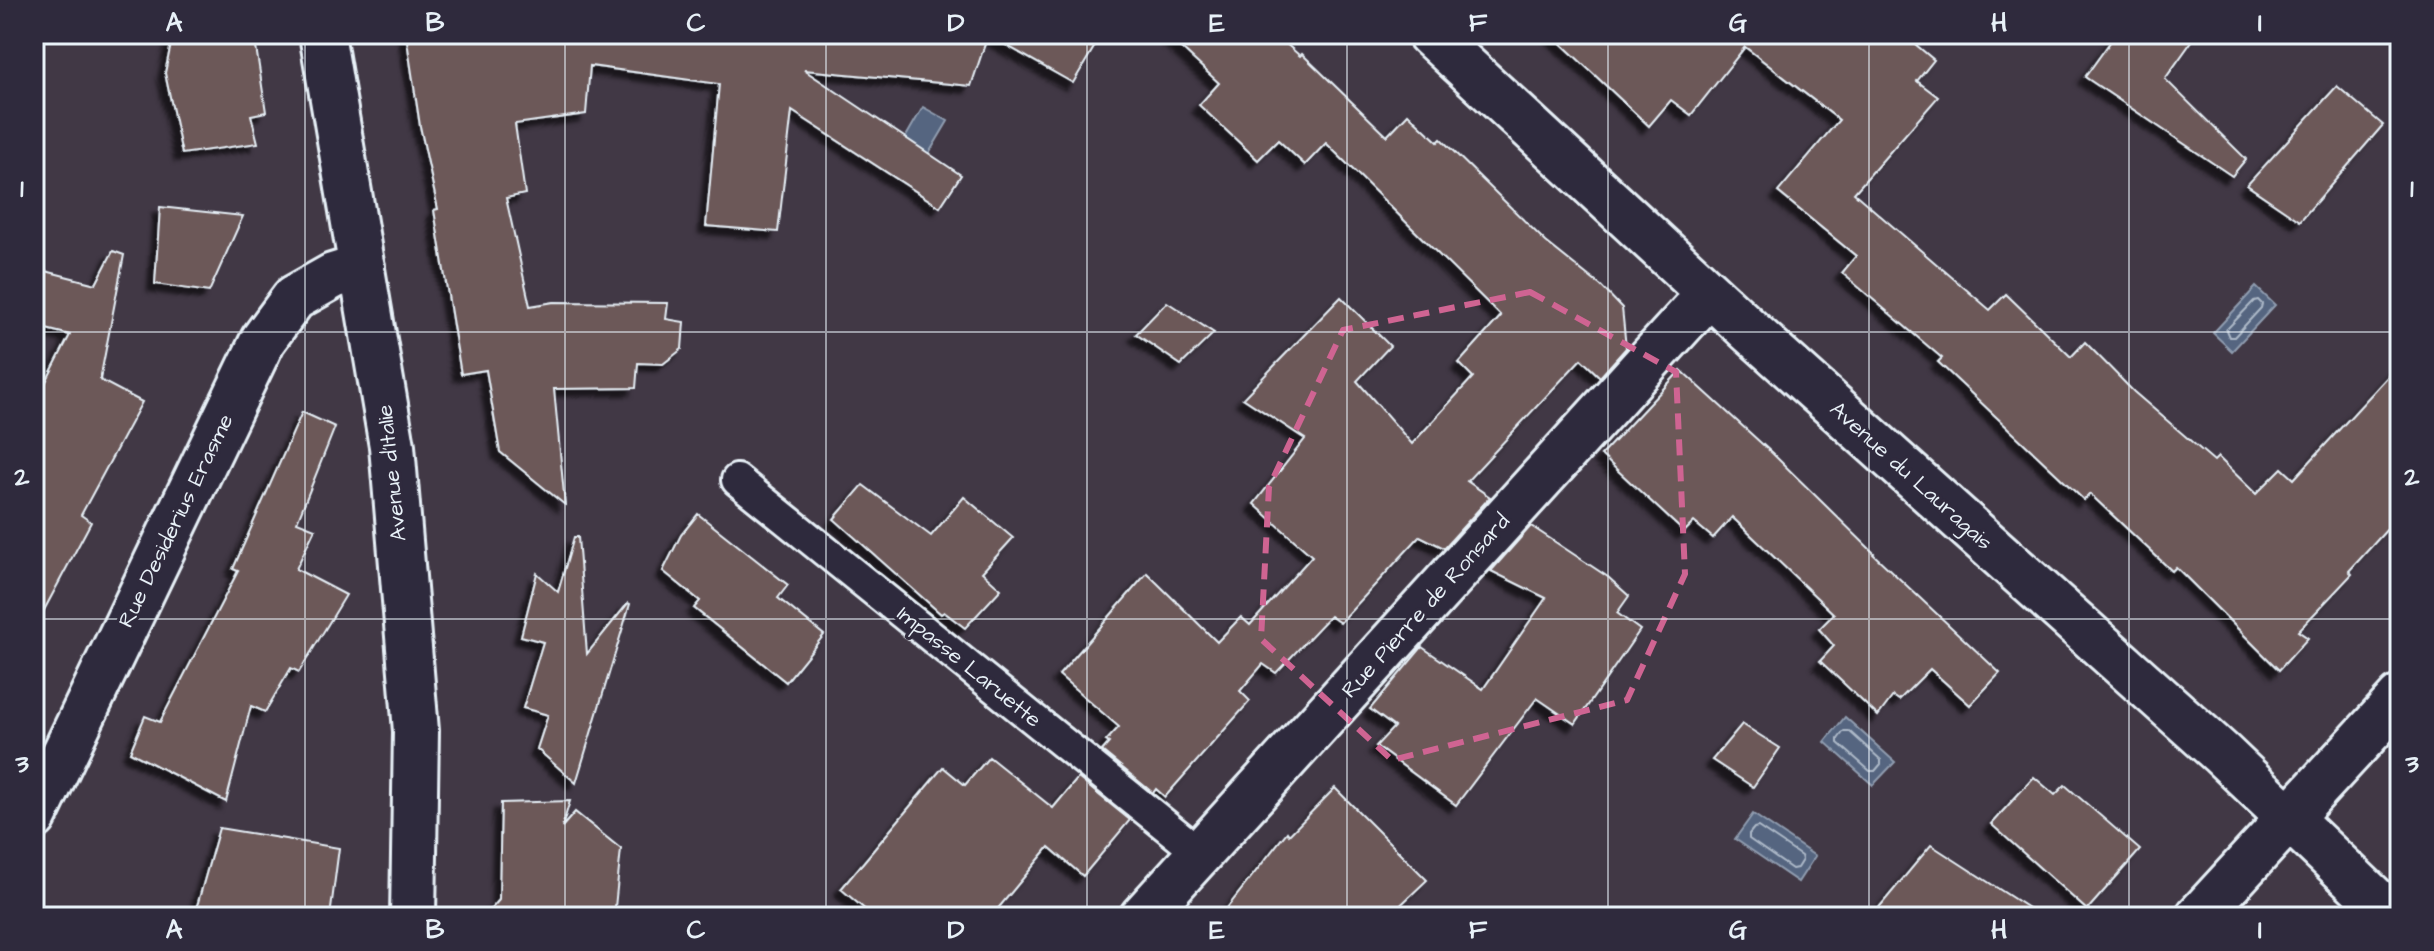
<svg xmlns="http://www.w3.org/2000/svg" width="2434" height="951" font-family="'Architects Daughter',sans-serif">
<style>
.water{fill:#556580;stroke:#909db0;stroke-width:2}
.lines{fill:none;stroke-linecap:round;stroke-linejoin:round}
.shore{stroke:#adb9c8;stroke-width:2}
.building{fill:#6c5859;stroke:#e8f1f8;stroke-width:2;filter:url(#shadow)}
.lane-casing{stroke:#e8f1f8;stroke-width:36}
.street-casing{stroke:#e8f1f8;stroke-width:50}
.secondary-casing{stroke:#e8f1f8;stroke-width:50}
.lane{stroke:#2f2a3d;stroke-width:30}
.street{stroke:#2f2a3d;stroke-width:44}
.secondary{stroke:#2f2a3d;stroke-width:44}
.marked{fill:none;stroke:#cf6492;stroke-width:6;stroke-dasharray:16 10;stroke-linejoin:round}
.grid{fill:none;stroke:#e8f1f8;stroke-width:2;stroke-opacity:0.55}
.labels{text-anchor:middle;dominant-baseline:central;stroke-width:6;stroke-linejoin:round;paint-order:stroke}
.street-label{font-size:22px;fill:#e8f1f8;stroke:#2f2a3d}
.neatline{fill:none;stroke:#e8f1f8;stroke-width:3}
.grid-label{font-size:26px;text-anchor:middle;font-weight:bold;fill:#e8f1f8}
</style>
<defs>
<filter id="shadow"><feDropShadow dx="-7" dy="7" stdDeviation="2" flood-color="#0009"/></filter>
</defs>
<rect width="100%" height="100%" fill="#413845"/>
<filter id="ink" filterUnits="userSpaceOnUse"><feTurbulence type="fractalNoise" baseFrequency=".0125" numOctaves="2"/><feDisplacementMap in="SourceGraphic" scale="16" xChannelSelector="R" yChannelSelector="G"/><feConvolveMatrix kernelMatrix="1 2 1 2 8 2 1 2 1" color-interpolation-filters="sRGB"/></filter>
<g filter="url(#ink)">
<g class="water">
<polygon points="923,107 948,121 916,175 892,161"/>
<polygon points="2256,287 2275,305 2232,351 2213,333"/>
<polygon points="1845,717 1895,762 1873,785 1825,742"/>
<polygon points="1753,814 1815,856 1798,882 1735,839"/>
</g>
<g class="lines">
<g class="shore">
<polygon points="2258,300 2262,304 2261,308 2234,337 2229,337 2226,330 2254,301"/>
<polygon points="1844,731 1849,731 1881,760 1881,764 1875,771 1870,771 1838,743 1838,739"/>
<polygon points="1758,827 1801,856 1802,860 1797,868 1792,869 1749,839 1749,834 1754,828"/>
</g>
</g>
<g class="building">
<polygon points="173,34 254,34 266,112 251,115 258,143 182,154 165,73"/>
<polygon points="406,34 1102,34 1073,83 988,35 971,86 804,70 961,175 940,207 792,111 778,232 706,226 719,84 590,66 586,114 515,124 525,194 506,198 530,306 554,302 668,303 666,319 684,322 682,349 663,364 638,363 636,388 554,389 565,505 500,452 486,370 461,374 434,210 438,209 420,126"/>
<polygon points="1166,34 1275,34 1300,56 1302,54 1387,136 1408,114 1438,142 1441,139 1546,242 1601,286 1622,308 1626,348 1600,377 1581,359 1467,481 1490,497 1444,548 1420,536 1340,623 1330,616 1276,673 1263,664 1240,691 1250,701 1165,797 1156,789 1153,793 1102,751 1109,743 1106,741 1119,727 1059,675 1147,573 1217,642 1241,617 1250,625 1312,556 1254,504 1305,439 1243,398 1341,297 1390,346 1357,381 1412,444 1473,377 1459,363 1501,316 1326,143 1305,165 1278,140 1258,160 1199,105 1219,83"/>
<polygon points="1551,34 1903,34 1934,60 1917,81 1938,97 1854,193 1990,310 2006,294 2071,357 2085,342 2134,392 2214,461 2218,457 2256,494 2282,468 2294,479 2400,363 2400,515 2349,571 2352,574 2298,631 2308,638 2279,670 2176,567 2172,571 2090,494 2084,500 1938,362 1942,358 1842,273 1856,256 1778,192 1839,120 1745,47 1691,115 1671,100 1649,126"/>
<polygon points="2116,34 2197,34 2165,79 2246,159 2232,176 2085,77"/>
<polygon points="2337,86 2383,125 2300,221 2247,185"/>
<polygon points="160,207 243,216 209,292 155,284"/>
<polygon points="113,251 124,255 100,380 142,402 81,515 91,522 34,629 34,405 70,335 34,326 34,268 96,284"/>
<polygon points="1167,302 1214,333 1181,365 1136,334"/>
<polygon points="1681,370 1772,453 1874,553 1873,554 2000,673 1970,705 1930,669 1899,700 1893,696 1878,716 1820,661 1834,646 1819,629 1834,614 1732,517 1713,538 1694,522 1684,532 1601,455"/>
<polygon points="302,412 335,427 297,522 315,529 296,569 346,595 299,672 291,668 265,712 251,706 226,802 130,752 145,716 160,722 238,571 233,569"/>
<polygon points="863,485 931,536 964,497 1013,538 982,572 1001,589 965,628 944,612 941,614 834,519"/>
<polygon points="698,514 788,585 778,598 824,635 786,682 694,608 700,601 663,571 681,535"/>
<polygon points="1531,526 1608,577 1629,596 1617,613 1640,630 1575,724 1537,698 1456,805 1376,746 1394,727 1370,709 1422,647 1483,689 1546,598 1491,571"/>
<polygon points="574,537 578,537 587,654 628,603 630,604 576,783 537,749 548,715 523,708 543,642 521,636 537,573 558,592"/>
<polygon points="1742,724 1780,748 1753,787 1712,760"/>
<polygon points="989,757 1053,808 1078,778 1130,820 1083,876 1049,847 991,917 874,917 841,889 943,767 965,785"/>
<polygon points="2034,777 2055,795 2065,785 2140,850 2087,910 1991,824"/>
<polygon points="1335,788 1427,880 1388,917 1220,917 1287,832 1289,835"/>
<polygon points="570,801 562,827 575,812 621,849 614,917 484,917 499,900 501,803"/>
<polygon points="219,828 339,848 330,917 277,917 197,906"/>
<polygon points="1931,845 2042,917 1871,917"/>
</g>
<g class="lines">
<g class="lane-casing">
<polyline id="lane" points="737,480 1201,854"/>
</g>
<g class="street-casing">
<g id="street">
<polyline points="322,34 392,446 416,731 413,917"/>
<polyline points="1430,34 1750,331 2221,753 2393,917"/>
<polyline points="34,817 263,340 294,298 333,276 362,267"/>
<polyline points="1142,917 1709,294"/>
</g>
</g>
<g class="secondary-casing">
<polyline id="secondary" points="2198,917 2400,698"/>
</g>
<use href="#lane" class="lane"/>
<use href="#street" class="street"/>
<use href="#secondary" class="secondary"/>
</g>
</g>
<path class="marked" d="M1530,292L1676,372L1685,574L1627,700L1392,760L1261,639L1269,487L1343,330Z"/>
<path class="grid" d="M305,34V917M565,34V917M826,34V917M1087,34V917M1347,34V917M1608,34V917M1869,34V917M2129,34V917M34,332H2400M34,619H2400"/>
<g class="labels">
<g class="street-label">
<text transform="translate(392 473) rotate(-96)">Avenue d'Italie</text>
<text transform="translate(1911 476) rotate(42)">Avenue du Lauragais</text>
<text transform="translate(176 521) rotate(-64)">Rue Desiderius Erasme</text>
<text transform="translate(1426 606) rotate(-48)">Rue Pierre de Ronsard</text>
<text transform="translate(969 667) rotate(39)">Impasse Laruette</text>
</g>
</g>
<rect width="2434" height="951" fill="none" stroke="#2f2a3d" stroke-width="88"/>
<rect x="44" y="44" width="2346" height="863" class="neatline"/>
<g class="grid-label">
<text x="174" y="31">A</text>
<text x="435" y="31">B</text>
<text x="696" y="31">C</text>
<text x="956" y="31">D</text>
<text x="1217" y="31">E</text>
<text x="1478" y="31">F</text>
<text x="1738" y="31">G</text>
<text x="1999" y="31">H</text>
<text x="2260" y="31">I</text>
<text x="22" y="197">1</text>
<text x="2412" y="197">1</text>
<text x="22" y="485">2</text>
<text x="2412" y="485">2</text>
<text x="22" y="772">3</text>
<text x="2412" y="772">3</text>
<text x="174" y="938">A</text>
<text x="435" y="938">B</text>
<text x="696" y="938">C</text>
<text x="956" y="938">D</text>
<text x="1217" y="938">E</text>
<text x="1478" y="938">F</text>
<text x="1738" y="938">G</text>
<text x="1999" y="938">H</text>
<text x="2260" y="938">I</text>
</g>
</svg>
